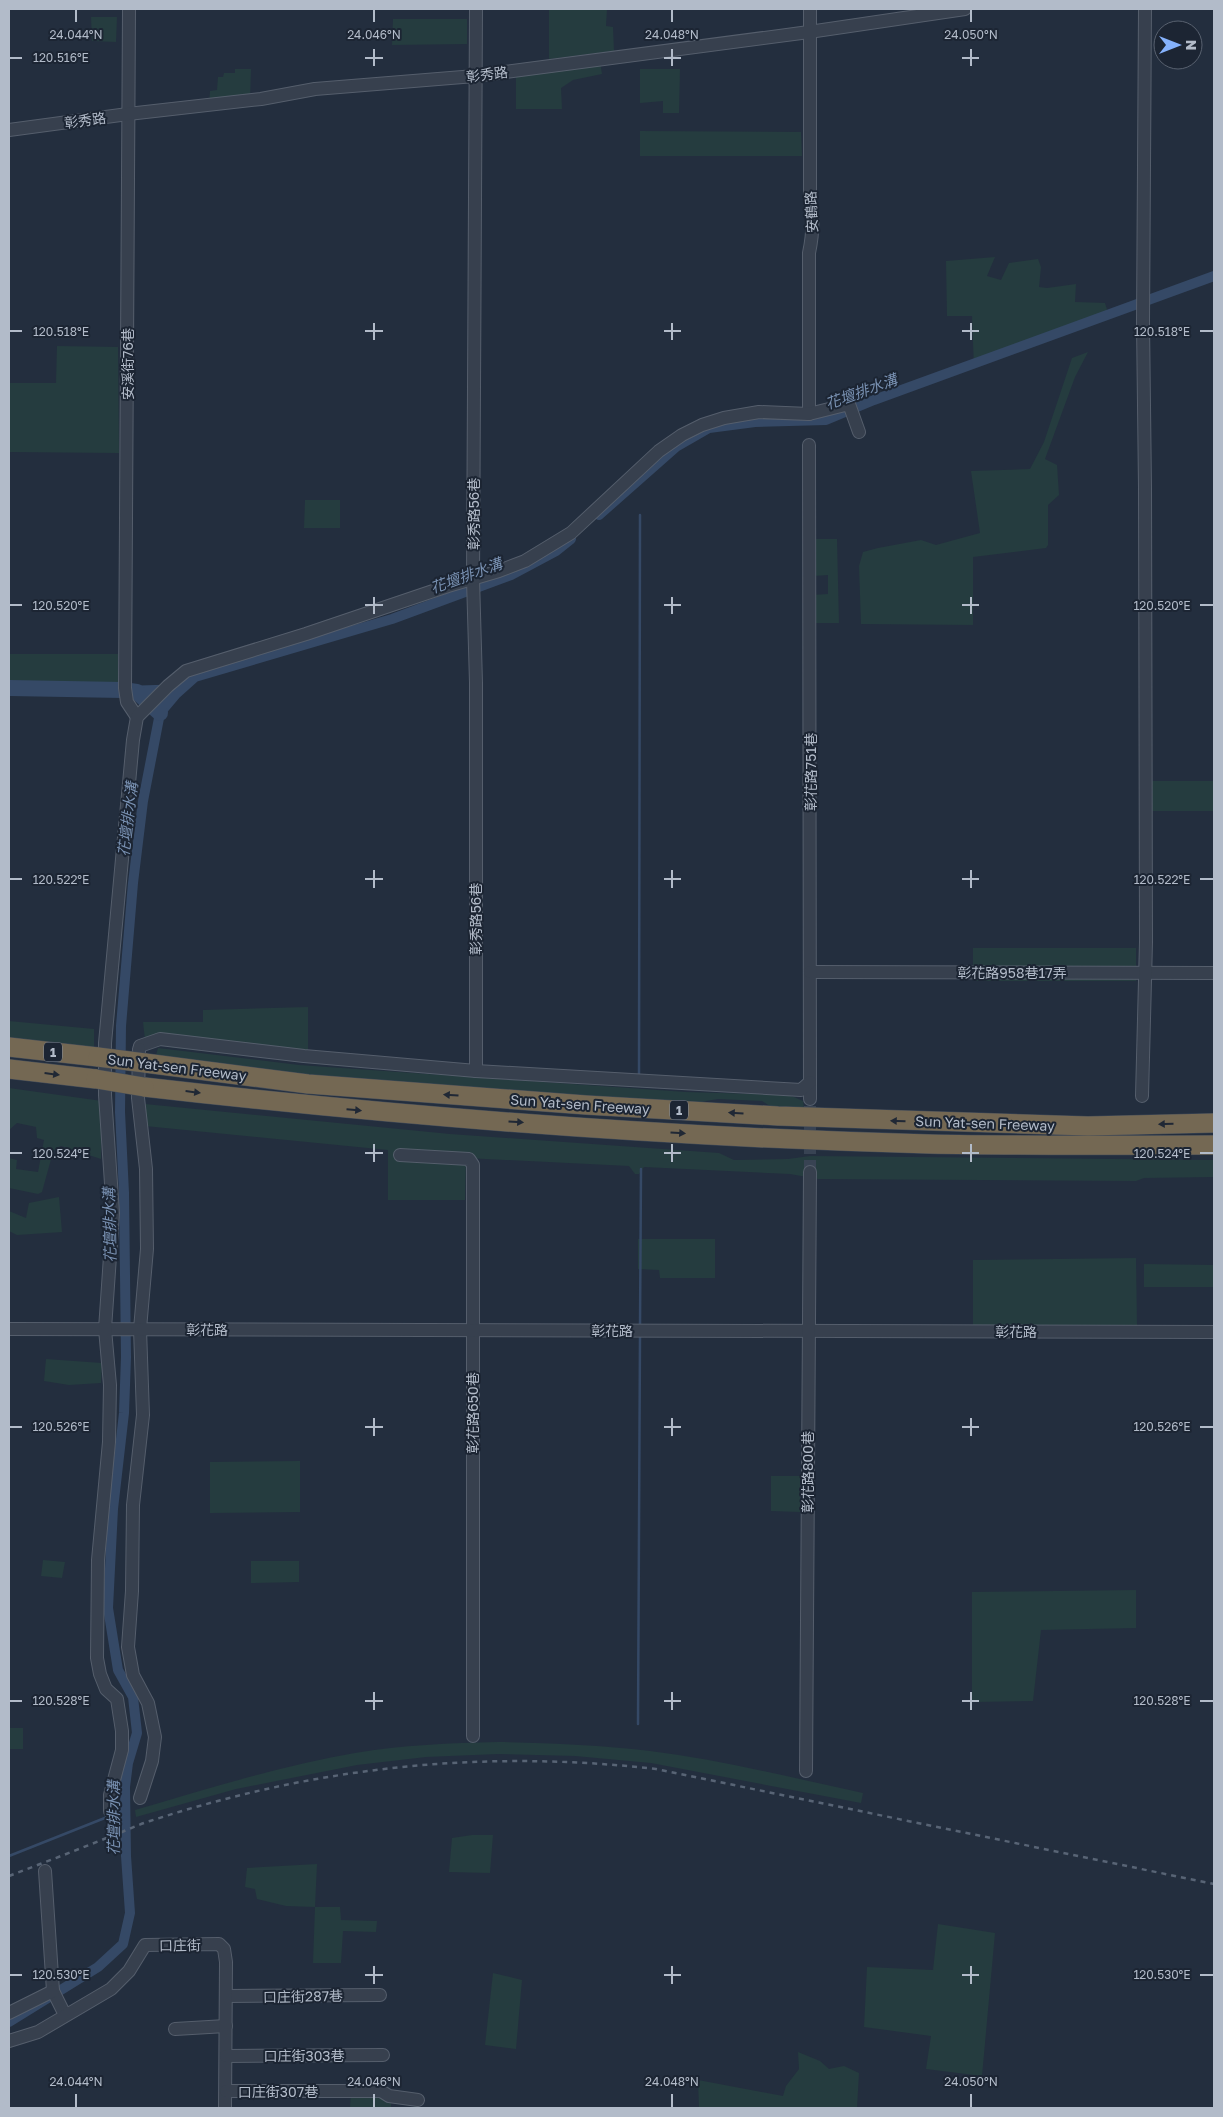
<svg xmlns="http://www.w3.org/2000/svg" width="1223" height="2117" font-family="'Golos Text','Noto Sans TC',sans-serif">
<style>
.green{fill:#253c3f}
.water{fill:#354966}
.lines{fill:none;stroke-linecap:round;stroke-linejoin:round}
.stream{stroke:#354966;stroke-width:2.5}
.canal{stroke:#354966;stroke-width:10}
.river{stroke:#354966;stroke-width:16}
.minor-tunnel{stroke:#384353;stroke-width:12;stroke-dasharray:12 6;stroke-linecap:butt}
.minor-casing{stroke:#555e6c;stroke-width:14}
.highway-casing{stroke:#424b59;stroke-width:20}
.minor{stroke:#37404e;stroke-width:12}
.highway{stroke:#746853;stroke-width:19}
.rail{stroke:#586475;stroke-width:2.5;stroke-dasharray:5 5;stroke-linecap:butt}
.highway-bridge-casing{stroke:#424b59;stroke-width:20;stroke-linecap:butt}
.highway-bridge{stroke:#746853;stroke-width:19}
.oneway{fill:#202835}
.ticks{fill:none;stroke:#b2bbc9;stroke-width:2}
.labels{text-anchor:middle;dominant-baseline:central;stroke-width:4;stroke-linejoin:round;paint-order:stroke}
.shield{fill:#1c2533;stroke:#858e9c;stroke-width:1}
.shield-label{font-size:12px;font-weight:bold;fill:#b2bbc9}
.street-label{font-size:14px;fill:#b2bbc9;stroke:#1c2533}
.water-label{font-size:15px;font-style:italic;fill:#7991b2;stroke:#1c2533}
.ticks-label{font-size:12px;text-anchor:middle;fill:#b2bbc9;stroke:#1c2533;stroke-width:4;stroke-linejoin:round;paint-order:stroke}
</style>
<rect width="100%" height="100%" fill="#232e3e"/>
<g class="green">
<polygon points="549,9 607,9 606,26 613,27 614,51 549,59"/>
<polygon points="91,17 117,17 116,42 92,41"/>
<polygon points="393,19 467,19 467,44 392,45"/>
<polygon points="600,61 602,74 573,80 561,88 562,109 516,109 516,72"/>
<polygon points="235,69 251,69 250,100 209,105 210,91 217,90 218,77 223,77 224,73 235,73"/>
<polygon points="640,69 680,69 679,113 663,113 663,101 640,103"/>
<polygon points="640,131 801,132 802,156 640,156"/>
<polygon points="995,257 987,276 1001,280 1009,263 1038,259 1041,267 1039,287 1047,288 1076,284 1075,302 1105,303 1109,316 974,368 972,316 947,316 946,261"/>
<polygon points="57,346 118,347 119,453 9,452 9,383 56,383"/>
<polygon points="1088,352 1075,377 1045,459 1057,465 1059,495 1048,505 1048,545 1046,548 973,557 973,625 861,624 859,566 863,552 878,548 921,540 936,545 980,533 971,471 1030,469 1044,442 1072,358"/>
<polygon points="305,500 340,500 340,528 304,528"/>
<polygon points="813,539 837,539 839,623 811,623 812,595 828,594 828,575 813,576"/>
<rect x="9" y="654" width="109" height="34"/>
<polygon points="1145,781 1214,781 1214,811 1146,811"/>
<rect x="973" y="948" width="163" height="33"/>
<polygon points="308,1007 308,1060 174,1048 145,1040 143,1022 203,1022 203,1010"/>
<polygon points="9,1021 94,1029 94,1050 9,1039"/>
<polygon points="158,1048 299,1065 686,1092 786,1095 794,1097 803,1101 804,1108 773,1108 762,1101 718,1099 689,1104 377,1082 155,1059"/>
<polygon points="9,1088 102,1101 101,1159 61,1146 56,1148 53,1152 42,1192 38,1194 9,1188 9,1158 17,1160 16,1169 38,1172 44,1140 37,1138 36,1127 17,1123 9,1130"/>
<polygon points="145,1104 450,1134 719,1153 734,1160 788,1159 810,1156 1214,1160 1214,1177 1144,1178 1136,1181 818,1179 790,1174 644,1167 639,1174 635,1174 629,1166 466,1158 465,1200 388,1200 388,1150 145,1126"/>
<polygon points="59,1197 62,1232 17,1235 9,1231 9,1211 26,1218 29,1203"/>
<polygon points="638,1239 715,1239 715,1278 660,1278 659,1270 638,1269"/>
<polygon points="1136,1258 1137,1325 1133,1330 973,1330 973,1260"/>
<polygon points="1144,1264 1214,1265 1214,1287 1144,1287"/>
<polygon points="46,1359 102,1363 101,1383 69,1385 44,1381"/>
<polygon points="300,1461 300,1512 210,1513 210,1462"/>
<polygon points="771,1476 800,1476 800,1512 771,1511"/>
<polygon points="43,1560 65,1562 62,1578 41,1576"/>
<polygon points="251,1561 299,1561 299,1582 251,1583"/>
<polygon points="1136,1590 1136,1628 1041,1630 1033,1701 972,1702 972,1592"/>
<rect x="9" y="1728" width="14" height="21"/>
<path d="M498,1742C549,1743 600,1745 650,1751C722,1760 793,1778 863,1793L861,1803L651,1763L575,1756L498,1754L426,1757L357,1765L236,1789L136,1817L135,1810C207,1789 280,1766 355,1753C402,1745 450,1743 498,1742Z"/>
<polygon points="472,1835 493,1835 490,1873 449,1872 452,1838"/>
<polygon points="317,1864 315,1907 340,1907 341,1920 377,1921 376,1932 343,1931 341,1963 313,1963 315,1907 286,1906 257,1899 255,1889 245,1887 247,1868"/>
<polygon points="938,1924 995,1933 982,2076 926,2069 931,2036 864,2027 867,1967 933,1970"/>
<polygon points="493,1973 522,1980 516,2049 485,2045"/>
<polygon points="798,2052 820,2061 829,2069 844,2066 859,2073 857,2108 699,2108 698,2080 783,2096 786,2086 799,2069"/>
<polygon points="383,2090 421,2094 419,2108 414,2108 414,2102 391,2101 391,2108 350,2108 351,2091"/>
</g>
<polygon class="water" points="199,679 176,694 160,713 137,692 123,690 123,686 188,684"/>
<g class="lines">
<g class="stream">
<polyline points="639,1076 640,515"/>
<polyline points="640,1328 641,1169"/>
<polyline points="638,1724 640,1336"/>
<polyline points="9,1856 125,1810"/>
</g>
<g class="canal">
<polyline points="599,515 676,447 709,428 755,422 826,420 874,400 1214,276"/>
<polyline points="9,2022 98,1967 123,1944 130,1913 126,1856 125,1787 128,1763 137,1733 133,1697 118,1670 108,1608 113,1509 124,1413 126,1357 124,1193 120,1112 121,1026 133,883 143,801 160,713 176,694 195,677 392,619 511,575 556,551 571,539"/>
</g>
<polyline class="river" points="9,688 123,690 137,692 160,713"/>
<polyline class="minor-tunnel" points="810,1172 810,1099"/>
<g class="minor-casing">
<g id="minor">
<polyline points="129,9 125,688 127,702 137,717"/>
<polyline points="9,130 128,114 261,99 315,89 475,76 809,32 965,9"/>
<path d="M809,414V253C813,234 814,218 810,200V9"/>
<polyline points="809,445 810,1099"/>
<polyline points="810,972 1214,973"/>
<polyline points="140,1046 160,1039 304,1056 476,1071 801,1090 810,1082"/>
<polyline points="139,1049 138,1098 146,1169 147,1249 140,1329 143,1415 133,1505 132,1591 128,1647 133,1675 148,1703 155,1737 152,1761 140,1798"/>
<polyline points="476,1071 476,683 473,579 476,9"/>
<polyline points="1142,1096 1146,942 1145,488 1143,323 1145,9"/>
<polyline points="400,1155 469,1159 473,1165 473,1736"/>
<polyline points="9,1329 1214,1332"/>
<polyline points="806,1771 810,1172"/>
<polyline points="110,1811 110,1795 122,1750 122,1731 117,1699 106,1689 100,1674 97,1658 98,1560 109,1442 110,1385 105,1329 113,1213 105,1095 105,1043 133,740 137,717 168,686 186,671 306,634 448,586 499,571 525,561 571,533 659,451 682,435 702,425 724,418 759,412 809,414 849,404 859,432"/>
<polyline points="45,1871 53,1991 65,2015"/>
<polyline points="226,1996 380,1995"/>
<polyline points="9,2013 53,1991"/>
<polyline points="175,2029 226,2026"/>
<polyline points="9,2041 38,2032 111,1989 129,1971 145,1945 219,1944 224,1949 226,1962 225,2108"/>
<polyline points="226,2056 383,2055"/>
<polyline points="226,2091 381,2091 389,2096 418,2100"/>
</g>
</g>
<g class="highway-casing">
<g id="highway">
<polyline points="9,1047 98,1057"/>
<polyline points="145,1063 308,1084 586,1105 778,1116 1088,1126 1214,1123"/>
<polyline points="9,1069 96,1079"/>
<path d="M144,1087C405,1117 666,1137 929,1144C1024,1146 1119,1145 1214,1145"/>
</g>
</g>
<use href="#minor" class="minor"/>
<use href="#highway" class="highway"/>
<path class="rail" d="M9,1876C40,1864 72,1852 104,1839C119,1834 134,1826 150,1821C316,1767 481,1749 656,1769L1214,1884"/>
<g class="highway-bridge-casing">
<g id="highway-bridge">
<polyline points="98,1057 145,1063"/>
<polyline points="96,1079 144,1087"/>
</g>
</g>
<use href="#highway-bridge" class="highway-bridge"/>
</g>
<defs><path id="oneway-solid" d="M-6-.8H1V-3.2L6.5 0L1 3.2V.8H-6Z" transform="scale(1.25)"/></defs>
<g class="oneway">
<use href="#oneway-solid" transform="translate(52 1074) rotate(7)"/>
<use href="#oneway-solid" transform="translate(193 1092) rotate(7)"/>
<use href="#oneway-solid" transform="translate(451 1095) rotate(-176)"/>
<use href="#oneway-solid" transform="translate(354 1110) rotate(5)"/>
<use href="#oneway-solid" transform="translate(736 1113) rotate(-177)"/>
<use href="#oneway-solid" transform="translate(898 1121) rotate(-178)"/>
<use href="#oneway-solid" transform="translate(516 1122) rotate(4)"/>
<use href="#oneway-solid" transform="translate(1166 1124) rotate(178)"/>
<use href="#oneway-solid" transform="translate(678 1133) rotate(4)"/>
</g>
<path class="ticks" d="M76,10V22M374,10V22M672,10V22M971,10V22M374,49V66M672,49V66M971,49V66M10,58H22M365,58H383M664,58H681M962,58H979M374,323V340M672,323V340M971,323V340M10,331H22M365,331H383M664,331H681M962,331H979M1200,331H1213M374,597V614M672,597V614M971,597V614M10,605H22M365,605H383M664,605H681M962,605H979M1200,605H1213M374,870V888M672,870V888M971,870V888M10,879H22M365,879H383M664,879H681M962,879H979M1200,879H1213M374,1144V1162M672,1144V1162M971,1144V1162M10,1153H22M365,1153H383M664,1153H681M962,1153H979M1200,1153H1213M374,1418V1436M672,1418V1436M971,1418V1436M10,1427H22M365,1427H383M664,1427H681M962,1427H979M1200,1427H1213M374,1692V1710M672,1692V1710M971,1692V1710M10,1701H22M365,1701H383M664,1701H681M962,1701H979M1200,1701H1213M374,1966V1984M672,1966V1984M971,1966V1984M10,1975H22M365,1975H383M664,1975H681M962,1975H979M1200,1975H1213M76,2094V2107M374,2094V2107M672,2094V2107M971,2094V2107"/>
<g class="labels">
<g class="shield">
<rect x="44" y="1042.5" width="18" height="19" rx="4"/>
<rect x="670" y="1100.5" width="18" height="19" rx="4"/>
</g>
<g class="shield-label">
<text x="53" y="1052">1</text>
<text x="679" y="1110">1</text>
</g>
<g class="street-label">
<text transform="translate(487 74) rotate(-7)">彰秀路</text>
<text transform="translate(85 120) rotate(-8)">彰秀路</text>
<text transform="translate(811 212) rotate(-93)">安鶴路</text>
<text transform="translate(127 364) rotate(-90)">安溪街76巷</text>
<text transform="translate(473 514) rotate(-90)">彰秀路56巷</text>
<text transform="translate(810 772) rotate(-90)">彰花路751巷</text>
<text transform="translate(475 919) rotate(-90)">彰秀路56巷</text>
<text x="1012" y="972">彰花路958巷17弄</text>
<text transform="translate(177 1067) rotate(7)">Sun Yat-sen Freeway</text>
<text transform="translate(580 1104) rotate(4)">Sun Yat-sen Freeway</text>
<text transform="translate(985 1123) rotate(2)">Sun Yat-sen Freeway</text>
<text x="207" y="1329">彰花路</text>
<text x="612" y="1330">彰花路</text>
<text x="1016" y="1331">彰花路</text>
<text transform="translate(472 1413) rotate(-90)">彰花路650巷</text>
<text transform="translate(807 1472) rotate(-90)">彰花路800巷</text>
<text transform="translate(180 1945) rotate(-1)">口庄街</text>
<text transform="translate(303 1996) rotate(-1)">口庄街287巷</text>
<text x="304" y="2055">口庄街303巷</text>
<text x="278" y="2091">口庄街307巷</text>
</g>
<g class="water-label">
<text transform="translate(861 391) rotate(-20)">花壇排水溝</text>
<text transform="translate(466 575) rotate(-20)">花壇排水溝</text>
<text transform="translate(127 819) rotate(-83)">花壇排水溝</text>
<text transform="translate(109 1225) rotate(-91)">花壇排水溝</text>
<text transform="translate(113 1818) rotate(-90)">花壇排水溝</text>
</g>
</g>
<g class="ticks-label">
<text x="76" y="39">24.044°N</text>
<text x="374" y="39">24.046°N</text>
<text x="672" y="39">24.048°N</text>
<text x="971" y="39">24.050°N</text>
<text x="61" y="62">120.516°E</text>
<text x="1162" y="336">120.518°E</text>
<text x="61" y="336">120.518°E</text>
<text x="61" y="610">120.520°E</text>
<text x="1162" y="610">120.520°E</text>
<text x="1162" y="884">120.522°E</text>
<text x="61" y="884">120.522°E</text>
<text x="1162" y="1158">120.524°E</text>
<text x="61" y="1158">120.524°E</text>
<text x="61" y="1431">120.526°E</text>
<text x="1162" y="1431">120.526°E</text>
<text x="61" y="1705">120.528°E</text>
<text x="1162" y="1705">120.528°E</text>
<text x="61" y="1979">120.530°E</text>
<text x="1162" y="1979">120.530°E</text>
<text x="76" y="2086">24.044°N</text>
<text x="374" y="2086">24.046°N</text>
<text x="672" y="2086">24.048°N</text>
<text x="971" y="2086">24.050°N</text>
</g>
<rect width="1223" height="2117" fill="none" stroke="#b2bbc9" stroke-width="20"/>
<g transform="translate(1178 45) rotate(90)"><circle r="24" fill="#1c2533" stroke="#58616f"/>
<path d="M0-4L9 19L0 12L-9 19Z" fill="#85b2fc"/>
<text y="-8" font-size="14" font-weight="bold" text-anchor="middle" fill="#b2bbc9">N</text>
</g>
</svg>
